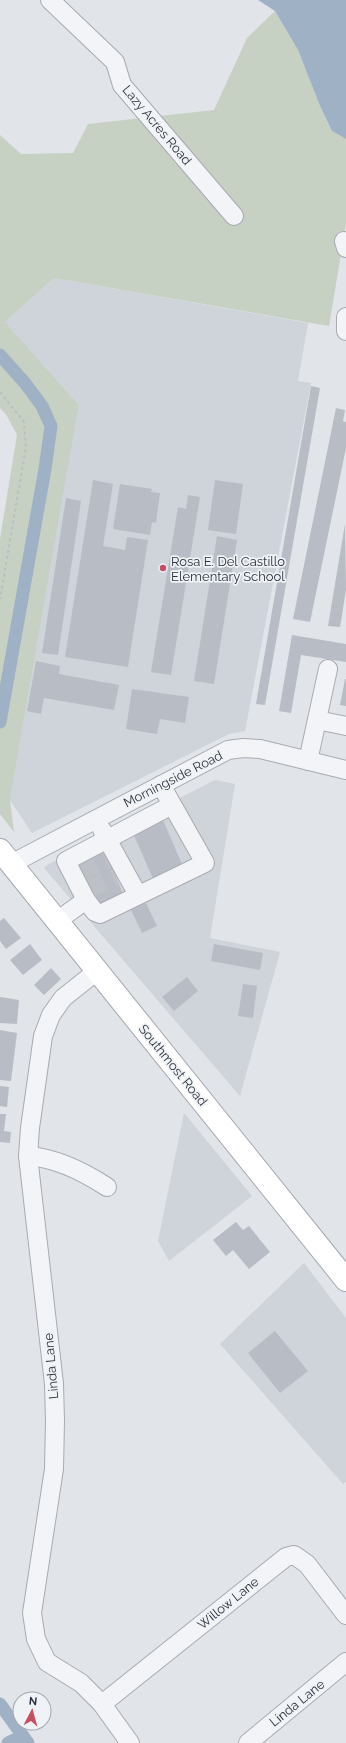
<svg xmlns="http://www.w3.org/2000/svg" width="346" height="1743" font-family="Raleway,sans-serif">
<style>
.built{fill:#cfd3da}
.green{fill:#c6d1c3}
.water{fill:#9fb2c5}
.lines{fill:none;stroke-linecap:round;stroke-linejoin:round}
.canal{stroke:#9fb2c5;stroke-width:13}
.building{fill:#b8bdc5}
.minor-tunnel{stroke:#bdc0c6;stroke-width:18;stroke-dasharray:18 9;stroke-linecap:butt}
.minor-casing{stroke:#a7abb2;stroke-width:20}
.major-casing{stroke:#a1a8b3;stroke-width:24}
.path{stroke:#bbbec3;stroke-width:2;stroke-dasharray:3 3;stroke-linecap:butt}
.minor{stroke:#f3f4f7;stroke-width:18}
.major{stroke:#fff;stroke-width:22}
.poi-dot{fill:#c35062;stroke:#f0f3f6;stroke-width:1.5}
.labels{text-anchor:middle;dominant-baseline:central;stroke-width:3.5;stroke-linejoin:round;paint-order:stroke}
.street-label{font-size:13px;fill:#2b323f;stroke:#f0f3f6}
.poi-label{font-size:13px;fill:#2b323f;stroke:#f0f3f6;text-anchor:start}
</style>
<rect width="100%" height="100%" fill="#e1e4e8"/>
<g class="built">
<polygon points="54,278 308,323 298,381 311,383 245,731 229,734 32,833 10,800 79,405 5,322"/>
<polygon points="215,780 235,784 210,938 280,952 240,1096 44,868 49,864"/>
<polygon points="184,1113 252,1196 169,1261 158,1241"/>
<polygon points="304,1263 346,1318 346,1482 343,1484 220,1344"/>
</g>
<polygon class="green" points="275,11 298,50 320,106 332,131 346,139 346,224 329,326 54,278 5,322 79,405 10,800 14,832 0,814 0,539 17,435 7,416 0,408 0,135 21,154 73,153 88,124 214,110 247,38"/>
<polygon class="water" points="258,0 346,0 346,139 332,131 320,106 298,50 275,11"/>
<g class="lines">
<g class="canal">
<polyline points="0,355 25,383 42,406 51,426 45,469 0,722"/>
<polyline points="0,1704 28,1743"/>
<polyline points="8,1743 23,1736"/>
</g>
</g>
<g class="building">
<polygon points="311,386 320,388 265,705 256,704"/>
<polygon points="336,408 345,410 343,421 346,422 346,448 310,622 293,619"/>
<polygon points="93,480 113,484 103,546 125,550 127,537 148,540 128,667 65,657"/>
<polygon points="215,480 243,484 236,534 208,530"/>
<polygon points="120,484 152,489 151,492 160,493 156,523 152,522 150,535 113,529"/>
<polygon points="188,495 200,497 171,675 151,672 178,507 186,509"/>
<polygon points="66,498 81,501 58,655 42,653"/>
<polygon points="345,524 346,590 340,627 328,626"/>
<polygon points="217,536 237,540 214,684 194,681"/>
<polygon points="292,635 346,644 346,662 301,655 291,713 279,711"/>
<polygon points="36,661 60,666 59,674 119,685 114,710 44,698 41,714 27,711"/>
<polygon points="345,679 346,679 346,706 340,705"/>
<polygon points="132,689 189,697 185,723 160,719 157,734 126,729"/>
<polygon points="163,820 184,869 154,881 133,833"/>
<polygon points="104,849 123,894 95,906 76,861"/>
<polygon points="146,903 157,926 142,933 131,910"/>
<polygon points="4,918 21,938 6,949 0,941 0,921"/>
<polygon points="30,944 42,960 23,975 10,960"/>
<polygon points="214,944 263,953 260,970 211,961"/>
<polygon points="51,968 61,979 44,995 34,985"/>
<polygon points="187,977 198,991 174,1011 162,997"/>
<polygon points="243,984 257,986 253,1018 238,1016"/>
<polygon points="0,997 19,1000 17,1024 0,1023"/>
<polygon points="0,1030 17,1033 11,1081 0,1080"/>
<polygon points="0,1086 9,1087 7,1107 0,1106"/>
<polygon points="0,1114 6,1114 4,1131 11,1132 10,1143 0,1142"/>
<polygon points="236,1222 243,1230 249,1226 270,1252 249,1269 233,1250 226,1256 213,1240"/>
<polygon points="275,1331 308,1371 280,1393 248,1353"/>
</g>
<g class="lines">
<g class="minor-tunnel">
<polyline points="80,872 109,859"/>
<polyline points="88,889 116,877"/>
</g>
<g class="minor-casing">
<g id="minor">
<polyline points="50,0 115,62 122,85 234,216"/>
<polyline points="344,241 346,248"/>
<polyline points="346,317 346,331"/>
<polyline points="317,720 346,726"/>
<polyline points="308,761 328,669"/>
<polyline points="102,830 138,895"/>
<polyline points="11,864 228,750 243,748 260,749 346,770"/>
<polyline points="86,900 66,861 172,805"/>
<polyline points="57,921 86,900 95,912 100,914 205,863 161,785"/>
<polyline points="97,971 63,998 51,1015 43,1036 30,1128 28,1156 54,1384 55,1421 54,1469 32,1613 36,1639 47,1662 81,1683 102,1704 130,1743"/>
<path d="M28,1156C57,1158 84,1172 107,1187"/>
<polyline points="102,1704 286,1557 294,1555 307,1564 346,1615"/>
<polyline points="248,1743 346,1662"/>
</g>
</g>
<g class="major-casing">
<polyline id="major" points="0,850 346,1280"/>
</g>
<polyline class="path" points="0,392 24,422 26,447 0,599"/>
<use href="#minor" class="minor"/>
<use href="#major" class="major"/>
</g>
<circle class="poi-dot" cx="163" cy="568" r="4"/>
<g class="labels">
<g class="street-label">
<text transform="translate(157 125) rotate(50)">Lazy Acres Road</text>
<text transform="translate(173 779) rotate(-27)">Morningside Road</text>
<text transform="translate(173 1065) rotate(51)">Southmost Road</text>
<text transform="translate(51 1366) rotate(-95)">Linda Lane</text>
<text transform="translate(228 1603) rotate(-39)">Willow Lane</text>
<text transform="translate(297 1703) rotate(-39)">Linda Lane</text>
</g>
<g class="poi-label">
<text x="171" y="561">Rosa E. Del Castillo<tspan x="171" dy="15">Elementary School</tspan></text>
</g>
</g>
<g transform="translate(32 1711) rotate(6)"><circle r="19" fill="#f0f3f6" stroke="#a1a6ad"/>
<path d="M0-3L7 15L0 10L-7 15Z" fill="#c35062"/>
<text y="-6" font-size="11" font-weight="bold" text-anchor="middle" fill="#2b323f">N</text>
</g>
</svg>
